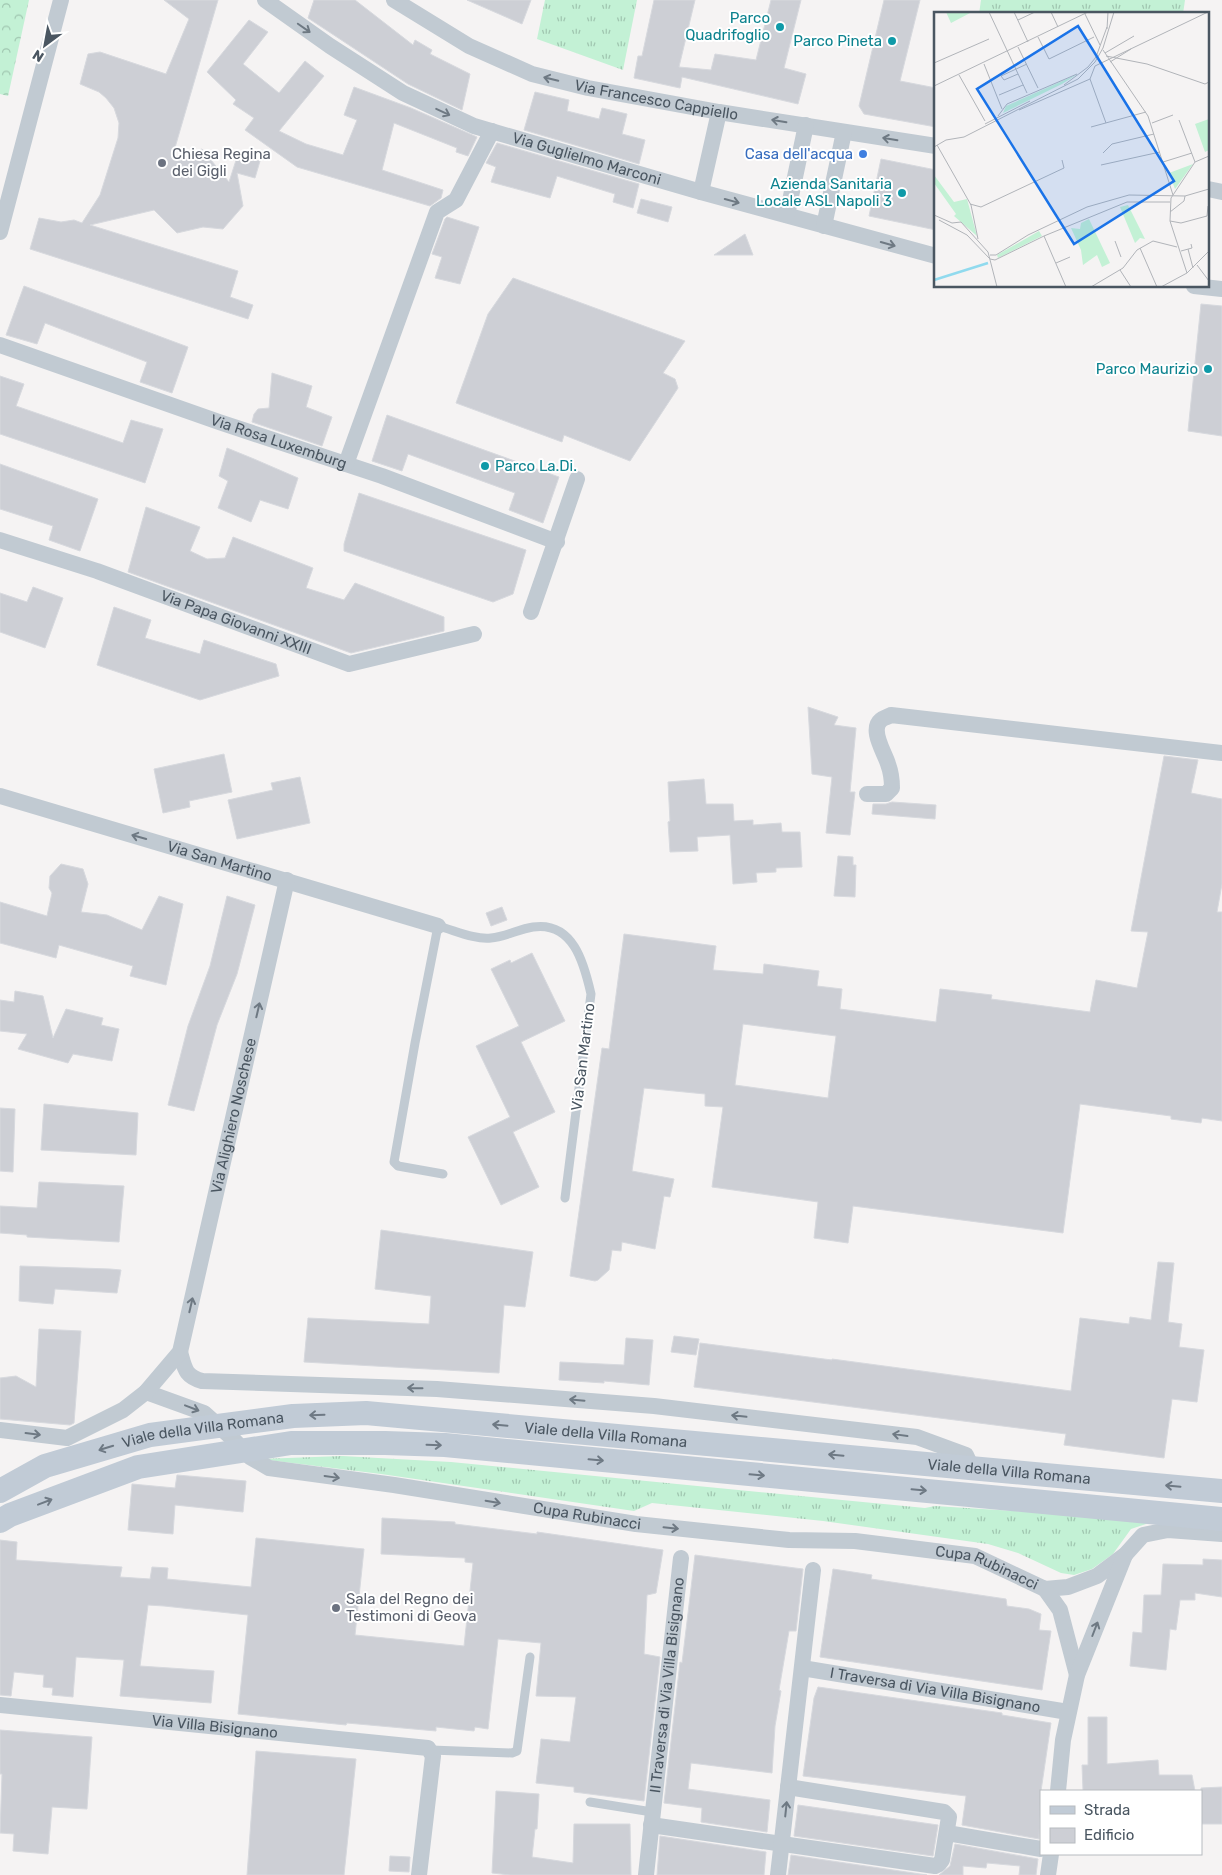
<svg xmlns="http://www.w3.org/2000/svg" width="1222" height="1875" font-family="Rubik,sans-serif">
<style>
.grass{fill:url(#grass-tufts)}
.park{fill:url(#park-crowns)}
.building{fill:#cdcfd5;stroke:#d7d9de;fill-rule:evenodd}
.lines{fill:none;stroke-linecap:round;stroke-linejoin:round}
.lane{stroke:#c1cad2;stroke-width:9}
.street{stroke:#c1cad2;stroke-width:16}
.secondary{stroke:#c1cbd6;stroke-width:24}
.oneway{stroke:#6e7983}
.oneway2{stroke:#6e7984}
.culture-dot{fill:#0f9aa8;stroke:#fff;stroke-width:2}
.shop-dot{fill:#3f7fe0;stroke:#fff;stroke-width:2}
.worship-dot{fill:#6b7280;stroke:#fff;stroke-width:2}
.labels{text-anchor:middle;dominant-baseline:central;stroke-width:4;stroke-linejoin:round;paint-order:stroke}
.culture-label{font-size:15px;fill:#0d838f;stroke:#fff;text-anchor:end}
.street-label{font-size:15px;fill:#4a5661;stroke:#fff}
.worship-label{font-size:15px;fill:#5b616d;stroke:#fff;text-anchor:start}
.shop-label{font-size:15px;fill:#366cbe;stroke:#fff;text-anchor:end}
.inset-river{fill:none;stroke:#90daee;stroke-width:2.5}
.inset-road{fill:none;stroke:#b1b4b9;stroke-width:1}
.view{fill:#1a73e8;fill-opacity:0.15;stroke:#1a73e8;stroke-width:2.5}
.inset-edge{fill:none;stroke:#4a5661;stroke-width:2.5}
</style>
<defs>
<pattern id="grass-tufts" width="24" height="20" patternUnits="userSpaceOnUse" patternTransform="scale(1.25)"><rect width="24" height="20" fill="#c3f1d5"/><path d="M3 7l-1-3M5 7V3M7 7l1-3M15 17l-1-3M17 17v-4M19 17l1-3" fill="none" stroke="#a0c6b0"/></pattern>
<pattern id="park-crowns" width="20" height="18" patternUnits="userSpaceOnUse" patternTransform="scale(1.25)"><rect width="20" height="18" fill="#c3f1d5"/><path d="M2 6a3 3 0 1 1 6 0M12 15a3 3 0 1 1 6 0" fill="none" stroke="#a0c6b0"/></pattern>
</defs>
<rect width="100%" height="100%" fill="#f5f3f3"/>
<g class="grass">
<polygon points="545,0 637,0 623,70 537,39"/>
<polygon points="981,0 1185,0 1183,14 979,14"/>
<polygon points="342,1456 451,1462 925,1508 935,1506 1158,1520 1131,1529 1113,1554 1092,1569 1074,1575 1061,1573 1018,1553 988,1544 823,1521 652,1503 634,1511 381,1474 260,1459"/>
</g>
<polygon class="park" points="0,0 29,0 8,96 0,94"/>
<g class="building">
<polygon points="164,0 218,0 172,158 202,149 229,182 238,154 260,161 255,178 237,173 243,206 223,229 203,227 177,233 154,210 90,225 238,271 230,297 253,305 248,319 30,249 39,218 61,222 74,220 82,223 100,195 118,138 119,123 114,108 106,98 99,92 80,84 88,54 100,52 166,74 189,19"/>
<polygon points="314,0 355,0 413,45 415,40 432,50 430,54 470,74 462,110 408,84 308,18"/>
<polygon points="467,0 531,0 522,24"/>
<polygon points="654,0 695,0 679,67 711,70 715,54 756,60 771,0 801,0 784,68 806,74 798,104 682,77 680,88 634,78 638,56 642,56"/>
<polygon points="884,0 920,0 900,81 936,88 936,127 864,114 859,106"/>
<polygon points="249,20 268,32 243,64 279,93 305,61 324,76 279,131 306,144 343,155 357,120 344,115 354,87 411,108 477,137 468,156 456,152 457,148 394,123 382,170 443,190 441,198 430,206 297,167 245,130 254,118 233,104 236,100 207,72"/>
<polygon points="535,92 569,100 567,111 599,119 602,108 627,114 622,134 645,140 639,164 524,130"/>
<polygon points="497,143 639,184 633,208 613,202 615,194 557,176 550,198 491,182 496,167 486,163"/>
<polygon points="881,159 936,170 936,230 869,216"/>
<polygon points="641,199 672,207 668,222 637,213"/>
<polygon points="447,217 479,227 460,284 435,278 442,257 432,254 445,219"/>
<polygon points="745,234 753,255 714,255"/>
<polygon points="513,278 685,341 663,373 675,379 678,388 630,461 564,435 562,442 456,403 488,314"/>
<polygon points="24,286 188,347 172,393 140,382 147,362 45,323 37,344 6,335"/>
<polygon points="1201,304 1222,306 1222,436 1188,431"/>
<polygon points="272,373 312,386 306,407 332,417 322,446 252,422 254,414 258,409 269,408"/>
<polygon points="0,376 24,384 16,406 123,443 131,420 163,429 145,483 0,434"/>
<polygon points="387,415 559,477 543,523 509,510 515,493 408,454 402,471 372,461"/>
<polygon points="227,448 254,459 298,478 288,509 260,500 251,522 218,508 228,481 219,476"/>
<polygon points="0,464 98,499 80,551 49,540 53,526 0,509"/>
<polygon points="359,493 526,550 513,594 493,602 344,551 344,544"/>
<polygon points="146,507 200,527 190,551 207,559 225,558 233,537 313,568 306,588 344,600 355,583 444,617 444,631 351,653 128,572"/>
<polygon points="33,587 63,598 45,648 0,632 0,593 27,602"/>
<polygon points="114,607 151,620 145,638 200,654 204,640 276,664 279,676 200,700 97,665"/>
<polygon points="808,707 838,717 834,725 856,728 850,792 855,792 850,835 826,833 832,777 812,774"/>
<polygon points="224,754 232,792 189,801 190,807 163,813 154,769"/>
<path d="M1164,756L1198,760L1191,793L1222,799V884L1217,912H1222V1121L1202,1118L1201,1123L1171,1119V1116L1080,1104L1063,1233L853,1206L848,1243L814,1238L818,1202L712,1187L723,1107L705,1106V1094L644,1088L632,1171L674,1179L670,1197L664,1196L655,1249L622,1242L621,1251L612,1250L609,1270L598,1280L595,1281L570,1276L602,1048L609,1049L624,934L716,946L713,970L763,974L764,964L819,971L817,986L842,989L840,1009L936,1022L940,989L992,995L991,999L1090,1012L1096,980L1137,988L1148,932L1131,931ZM743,1024L836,1036L828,1098L735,1085Z"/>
<polygon points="300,777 310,823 237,839 228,800 273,790 271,783"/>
<polygon points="704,779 706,804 733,804 734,821 753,820 753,825 781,823 782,832 800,832 802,867 776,868 776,872 756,873 757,882 733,884 730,835 697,837 698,851 670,852 668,822 670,821 668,782"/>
<polygon points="892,802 936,805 935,819 872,814 873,804 886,804"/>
<polygon points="838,856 853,857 853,865 856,865 855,897 834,896"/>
<polygon points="61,864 83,869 88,884 81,912 107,915 142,930 159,896 183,904 166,985 130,976 133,966 59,945 56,958 0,943 0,902 47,916 52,893 49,888 50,876"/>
<polygon points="227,896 255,905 237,974 217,1025 194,1111 168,1105 188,1026 210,966"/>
<polygon points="502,907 507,920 491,926 486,913"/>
<polygon points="532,953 565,1021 521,1042 555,1112 513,1132 539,1187 501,1205 468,1137 510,1117 476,1046 519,1026 491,969 510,960 511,963"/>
<polygon points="15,991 43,996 53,1038 66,1009 103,1018 101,1025 119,1029 112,1061 73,1054 68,1063 18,1049 27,1034 0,1031 0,1000 14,1002"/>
<polygon points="44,1104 138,1113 136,1155 41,1150"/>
<polygon points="0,1108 15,1109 13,1172 0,1171"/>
<polygon points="39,1182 124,1186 119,1242 27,1237 27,1235 0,1233 0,1206 37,1208"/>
<polygon points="381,1230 533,1252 525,1307 504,1305 499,1373 304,1362 308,1318 429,1324 431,1296 375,1289"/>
<polygon points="1158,1262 1174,1263 1168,1322 1182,1324 1179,1347 1204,1350 1197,1402 1172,1399 1164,1458 1064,1445 1066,1434 694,1387 700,1343 832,1360 832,1359 1071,1391 1080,1318 1129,1324 1130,1317 1151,1320"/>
<polygon points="20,1266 110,1269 121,1270 117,1293 55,1289 53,1304 19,1301"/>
<polygon points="39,1329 81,1331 74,1423 70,1425 0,1419 0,1378 16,1376 36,1387"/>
<polygon points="674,1336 699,1339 696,1355 671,1352"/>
<polygon points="626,1338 653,1340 649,1385 604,1381 604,1383 559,1380 560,1362 624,1365"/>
<polygon points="177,1475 246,1481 243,1512 175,1505 173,1534 128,1530 132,1484 175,1488"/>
<polygon points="382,1518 455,1522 455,1524 537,1534 537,1532 663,1550 656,1593 647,1595 644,1654 660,1657 644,1801 574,1792 574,1787 536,1783 541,1739 570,1742 576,1697 536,1696 541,1643 498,1639 488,1729 475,1727 474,1731 436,1727 436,1731 347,1723 346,1725 238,1714 248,1615 164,1606 148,1605 140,1666 214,1671 211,1703 120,1696 124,1660 76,1657 73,1697 52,1695 53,1688 43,1687 44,1675 14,1672 11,1696 0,1695 0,1540 17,1542 16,1560 122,1567 120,1577 150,1579 152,1567 168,1568 167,1579 251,1587 256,1538 364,1549 355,1635 464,1646 473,1563 465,1562 465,1558 381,1554"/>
<polygon points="695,1555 803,1569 796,1631 789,1631 779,1690 781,1691 775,1726 772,1773 691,1763 688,1789 770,1800 767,1832 701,1822 702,1808 664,1803 680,1662 682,1663"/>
<polygon points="1203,1559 1222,1560 1222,1597 1195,1593 1195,1600 1180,1600 1176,1630 1170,1629 1166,1670 1130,1666 1133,1632 1142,1633 1144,1595 1161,1595 1163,1564 1203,1565"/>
<polygon points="833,1569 872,1575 871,1579 1006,1599 1007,1606 1029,1609 1041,1614 1039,1630 1051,1631 1042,1690 820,1657"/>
<polygon points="818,1687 1002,1713 1002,1715 1051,1723 1041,1791 1039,1839 962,1825 966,1796 803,1776 814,1698"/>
<polygon points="1088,1717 1107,1717 1107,1764 1158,1760 1159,1775 1192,1775 1195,1791 1083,1791 1082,1765 1088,1765"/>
<polygon points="0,1730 92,1737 87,1809 52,1807 48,1854 13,1851 14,1834 0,1833 2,1774 0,1774"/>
<polygon points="256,1751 356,1759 344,1875 247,1875"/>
<polygon points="1222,1787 1222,1824 1201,1824 1201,1788"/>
<polygon points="496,1791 539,1794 537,1829 535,1829 532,1857 573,1863 574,1824 630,1824 631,1875 510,1875 492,1873"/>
<polygon points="798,1805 938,1825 933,1856 794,1836"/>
<polygon points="660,1836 766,1852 764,1875 657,1875"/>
<polygon points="955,1844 1038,1859 1036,1875 1019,1875 1020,1866 987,1863 986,1868 963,1866 963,1875 939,1875 950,1866"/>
<polygon points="791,1855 927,1875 788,1875"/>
<polygon points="390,1856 410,1857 409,1872 389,1871"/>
</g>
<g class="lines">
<g class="lane">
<path d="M443,1174L398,1166L394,1162L415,1043L438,926C454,930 475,940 491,938C505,937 519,929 533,927C573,921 584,963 591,994L565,1198"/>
<polyline points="431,1750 512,1753 517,1751 530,1657"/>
<polyline points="590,1802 652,1812"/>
</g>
<g class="street">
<path id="s1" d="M265,0L330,46L403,93L474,126L701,192L936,256"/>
<path id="s2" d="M394,0L469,46L532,74L588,88L719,112L936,146"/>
<polyline points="1208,189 1222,192"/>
<polyline points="701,192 719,112"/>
<polyline points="787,215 806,125"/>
<polyline points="824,226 844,132"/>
<polyline points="0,232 61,0"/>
<polyline points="1194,286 1222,289"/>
<path id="s3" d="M0,345L219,422L382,476L557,542"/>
<polyline points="346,464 437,212 456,200 492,131"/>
<path id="s4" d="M0,540L97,571L349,664L474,634"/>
<polyline points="531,612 577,479"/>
<path d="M867,794H886L892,788C892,780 891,772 888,764C885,753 869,730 881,720C883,718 888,717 891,715L1222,753"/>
<path id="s5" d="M0,796L438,926"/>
<path d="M180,1352C185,1369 185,1376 202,1381L437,1389L654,1406L917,1437L966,1455L972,1468"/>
<path id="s6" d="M146,1392L204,1413L232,1438L250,1457L269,1468L394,1485L636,1524L789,1540L855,1541L975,1556L1045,1589L1068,1587L1097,1576L1125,1555L1143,1535L1168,1530L1222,1534"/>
<path id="s7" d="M0,1430L67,1438L123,1410L146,1392L180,1352L287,880"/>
<polyline points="1045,1589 1060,1610 1077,1675"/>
<path id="s8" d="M802,1668L1068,1712"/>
<path id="s9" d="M0,1705L428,1748L433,1756L419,1875"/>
<polyline points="1058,1791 1063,1740 1077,1675 1125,1555"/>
<polyline points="651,1825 935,1866 939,1864 942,1860 949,1817 944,1812 788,1787"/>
<polyline points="947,1833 1041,1849"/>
<path id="s10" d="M646,1875L681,1558"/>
<polyline points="778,1875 813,1570"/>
<polyline points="1048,1875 1051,1854"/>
</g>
<g class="secondary">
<path id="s11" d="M0,1491L45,1466L150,1435L293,1416L366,1413L1222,1491"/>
<polyline points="0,1521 10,1515 138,1467 291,1443 385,1443 445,1445 1222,1519"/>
</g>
</g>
<defs><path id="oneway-shaft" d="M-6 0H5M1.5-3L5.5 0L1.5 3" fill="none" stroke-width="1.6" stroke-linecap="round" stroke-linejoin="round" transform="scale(1.25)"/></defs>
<g class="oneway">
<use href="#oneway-shaft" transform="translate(304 28) rotate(35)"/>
<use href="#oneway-shaft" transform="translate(551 79) rotate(-166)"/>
<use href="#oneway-shaft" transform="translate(443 112) rotate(25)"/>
<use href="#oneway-shaft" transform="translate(779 121) rotate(-171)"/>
<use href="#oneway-shaft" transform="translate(890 139) rotate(-171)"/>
<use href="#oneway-shaft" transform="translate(732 201) rotate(15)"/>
<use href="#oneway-shaft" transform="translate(888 244) rotate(16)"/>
<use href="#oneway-shaft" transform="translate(139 837) rotate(-164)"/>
<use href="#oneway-shaft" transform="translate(258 1010) rotate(-77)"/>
<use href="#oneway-shaft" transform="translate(191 1305) rotate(-77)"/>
<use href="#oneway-shaft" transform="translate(415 1388) rotate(-179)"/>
<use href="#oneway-shaft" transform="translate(577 1400) rotate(-175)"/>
<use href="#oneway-shaft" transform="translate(192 1408) rotate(21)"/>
<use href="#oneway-shaft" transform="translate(739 1416) rotate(-174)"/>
<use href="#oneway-shaft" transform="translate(33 1434) rotate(7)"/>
<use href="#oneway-shaft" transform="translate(900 1435) rotate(-172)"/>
<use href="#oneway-shaft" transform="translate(332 1477) rotate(8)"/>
<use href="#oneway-shaft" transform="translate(493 1502) rotate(10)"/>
<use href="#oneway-shaft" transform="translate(671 1528) rotate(6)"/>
<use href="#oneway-shaft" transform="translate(1095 1629) rotate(-69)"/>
<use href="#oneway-shaft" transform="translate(786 1809) rotate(-84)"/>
</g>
<g class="oneway2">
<use href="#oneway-shaft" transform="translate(317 1415) rotate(178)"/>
<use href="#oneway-shaft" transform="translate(500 1425) rotate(-175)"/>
<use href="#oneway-shaft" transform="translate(434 1445) rotate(2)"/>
<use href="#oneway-shaft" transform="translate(106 1448) rotate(163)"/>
<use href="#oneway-shaft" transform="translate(836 1455) rotate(-175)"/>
<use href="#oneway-shaft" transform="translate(596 1460) rotate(5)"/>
<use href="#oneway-shaft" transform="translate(757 1475) rotate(5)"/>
<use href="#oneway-shaft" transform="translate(1173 1486) rotate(-175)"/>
<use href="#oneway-shaft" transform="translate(919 1490) rotate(5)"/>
<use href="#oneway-shaft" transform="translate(45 1502) rotate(-21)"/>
</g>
<g class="culture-dot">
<circle cx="780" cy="27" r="5"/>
<circle cx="892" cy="41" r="5"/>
<circle cx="902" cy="193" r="5"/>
<circle cx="1208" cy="369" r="5"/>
<circle cx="485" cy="466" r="5"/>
</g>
<circle class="shop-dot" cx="863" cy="154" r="5"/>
<g class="worship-dot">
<circle cx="162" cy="163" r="5"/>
<circle cx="336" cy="1608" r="5"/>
</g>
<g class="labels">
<g class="culture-label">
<text x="770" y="18">Parco<tspan x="770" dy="17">Quadrifoglio</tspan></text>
<text x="882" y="41">Parco Pineta</text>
<text x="892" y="184">Azienda Sanitaria<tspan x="892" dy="17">Locale ASL Napoli 3</tspan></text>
<text x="1198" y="369">Parco Maurizio</text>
<text x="495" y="466" text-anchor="start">Parco La.Di.</text>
</g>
<g class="street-label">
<text stroke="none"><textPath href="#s2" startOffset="284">Via Francesco Cappiello</textPath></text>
<text stroke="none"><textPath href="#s1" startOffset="362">Via Guglielmo Marconi</textPath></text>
<text stroke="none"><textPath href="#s3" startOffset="295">Via Rosa Luxemburg</textPath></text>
<text stroke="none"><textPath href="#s4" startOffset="250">Via Papa Giovanni XXIII</textPath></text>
<text stroke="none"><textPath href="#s5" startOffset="229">Via San Martino</textPath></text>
<text transform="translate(583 1057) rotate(-83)">Via San Martino</text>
<text stroke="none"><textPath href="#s7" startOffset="454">Via Alighiero Noschese</textPath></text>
<text stroke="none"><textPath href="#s11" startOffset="214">Viale della Villa Romana</textPath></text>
<text stroke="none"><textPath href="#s11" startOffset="619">Viale della Villa Romana</textPath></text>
<text stroke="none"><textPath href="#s11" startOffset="1024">Viale della Villa Romana</textPath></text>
<text stroke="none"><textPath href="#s6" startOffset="469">Cupa Rubinacci</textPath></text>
<text stroke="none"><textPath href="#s6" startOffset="874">Cupa Rubinacci</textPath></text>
<text stroke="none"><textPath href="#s10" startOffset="191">II Traversa di Via Villa Bisignano</textPath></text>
<text stroke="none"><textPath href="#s8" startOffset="135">I Traversa di Via Villa Bisignano</textPath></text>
<text stroke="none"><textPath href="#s9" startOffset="216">Via Villa Bisignano</textPath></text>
</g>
<g class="worship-label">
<text x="172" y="154">Chiesa Regina<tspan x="172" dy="17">dei Gigli</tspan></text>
<text x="346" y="1599">Sala del Regno dei<tspan x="346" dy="17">Testimoni di Geova</tspan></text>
</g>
<g class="shop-label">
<text x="853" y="154">Casa dell'acqua</text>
</g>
</g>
<g transform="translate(934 12)">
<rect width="275" height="275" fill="#f5f3f3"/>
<path d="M144,62L128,72L69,101L72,94ZM194,193L211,227L206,226L201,231L186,195ZM155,207L176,251L168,255L163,243L149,253L147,238L137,216L146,217L147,211Z" fill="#c3f1d5"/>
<path d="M259,152L241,177L235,161ZM0,163L20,190L33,187L43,224L20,204L22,202L0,171ZM105,219L108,224L64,246L63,243Z" fill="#c3f1d5"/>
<path d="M12,0H38L17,11ZM275,107V138L271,140L261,112Z" fill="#c3f1d5"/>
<path class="inset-river" d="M0,268L54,251"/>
<path class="inset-road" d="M55,0L93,81M80,0L94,30M117,0L124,15M151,2L166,33M84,8L101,0M173,17L174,0M104,25L115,47L160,25M84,35L104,76M169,38L214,104L239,183M171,41L200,24M172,44L213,52L271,72L275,70M176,50L197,37M0,51L55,27M50,52L68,97M84,62L70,68L67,64L93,52M25,63L51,109M156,67L161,54L274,0M156,67L172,111M130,73L154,55L162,45L173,15M0,74L154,0M65,83L89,73M85,98L156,67M64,104L73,92L143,62M245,108L261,150M218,111L239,103M51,112L96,89M157,115L212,100M3,133L37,193L44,227M0,135L12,128L30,125L144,67L161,50L169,36L180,0M169,141L178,132L220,122M229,150L258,141M167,153L226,140M36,192L47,195L130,156L128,148M236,200L250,189L251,184M0,203L18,211L27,210L54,240L63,275M5,208L33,223L56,247M236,209L247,211L273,204L274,194M110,224L132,275M181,229L187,245M206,236L223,275M254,237L259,256M247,239L258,236L257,232M56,243H62L94,223L153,195L195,183L251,184L275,177M56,247L61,248L110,224L193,190H236M122,251L136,245M263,253L275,269M186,258L197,275M253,261L236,209L237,186L261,150L275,144M157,275L189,256L203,238L219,229L243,235M227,275L253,261L275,239"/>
<path class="view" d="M144,14L240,169L140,232L43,77Z"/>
<rect width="275" height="275" class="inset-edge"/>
</g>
<rect x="1040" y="1790" width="162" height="65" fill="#ffffff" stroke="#b7bbc0"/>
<rect x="1050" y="1806" width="25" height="8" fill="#c1cbd6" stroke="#b7bbc0"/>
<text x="1084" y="1815" font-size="15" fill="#4a5661">Strada</text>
<rect x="1050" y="1828" width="25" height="15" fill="#cdcfd5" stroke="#b7bbc0"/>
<text x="1084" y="1840" font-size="15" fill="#4a5661">Edificio</text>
<g transform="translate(45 45) rotate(212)" stroke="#ffffff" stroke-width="4" paint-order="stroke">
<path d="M0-4L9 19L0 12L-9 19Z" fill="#4a5661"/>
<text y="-8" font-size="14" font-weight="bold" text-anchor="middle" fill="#4a5661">N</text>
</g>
</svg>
